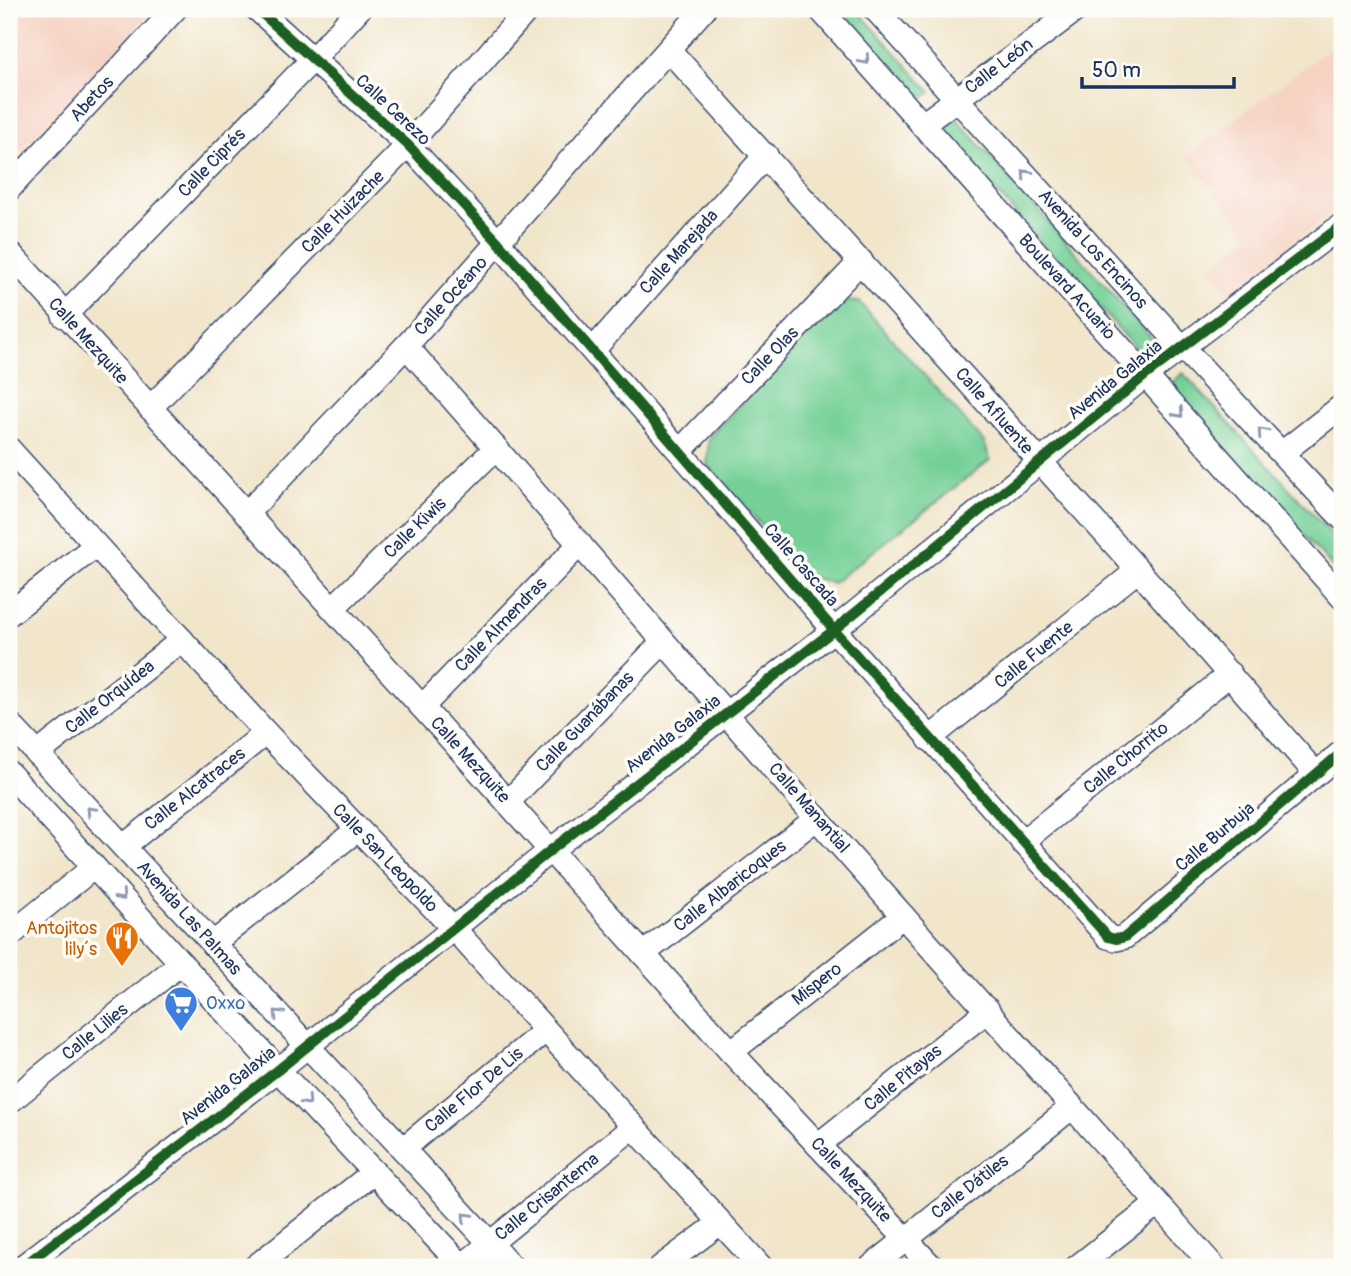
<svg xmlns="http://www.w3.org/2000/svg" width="1351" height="1276" font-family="Pangolin,sans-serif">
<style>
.built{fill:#f6d2c3}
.green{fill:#75d097;stroke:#48807a;stroke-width:2}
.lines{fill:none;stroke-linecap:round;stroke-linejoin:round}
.minor-casing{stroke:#3b4a6e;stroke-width:26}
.minor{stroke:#fff;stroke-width:23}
.cycleway-casing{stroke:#fdfcf7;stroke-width:15}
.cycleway{stroke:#1b5e20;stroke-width:10}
.oneway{stroke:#8d97ae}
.labels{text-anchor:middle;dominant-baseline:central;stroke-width:7;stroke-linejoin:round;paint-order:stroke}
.street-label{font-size:18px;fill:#1b2f5e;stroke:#fdfcf7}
.food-label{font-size:18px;fill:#c56008;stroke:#fdfcf7;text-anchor:end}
.shop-label{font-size:18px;fill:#366cbe;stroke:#fdfcf7;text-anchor:start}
</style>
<rect width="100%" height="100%" fill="#fdfcf7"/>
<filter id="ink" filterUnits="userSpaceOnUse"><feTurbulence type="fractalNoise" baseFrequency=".0143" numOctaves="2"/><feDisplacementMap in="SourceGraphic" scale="14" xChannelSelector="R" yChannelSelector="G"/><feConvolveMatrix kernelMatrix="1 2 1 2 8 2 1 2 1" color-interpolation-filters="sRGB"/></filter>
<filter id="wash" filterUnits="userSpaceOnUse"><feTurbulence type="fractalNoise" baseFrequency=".00686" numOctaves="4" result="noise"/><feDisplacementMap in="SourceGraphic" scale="28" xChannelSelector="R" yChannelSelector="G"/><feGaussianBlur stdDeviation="1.57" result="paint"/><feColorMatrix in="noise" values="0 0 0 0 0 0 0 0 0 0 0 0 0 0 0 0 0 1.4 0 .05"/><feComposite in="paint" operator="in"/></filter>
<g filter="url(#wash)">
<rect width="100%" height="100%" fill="#f1e5ca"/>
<g class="built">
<polygon points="9,9 154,9 9,164"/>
<polygon points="1342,39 1342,205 1229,293 1210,268 1250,236 1186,156"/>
</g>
<g class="green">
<polygon points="832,9 856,9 931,92 917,103"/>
<polygon points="954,116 1158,345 1143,356 939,128"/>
<polygon points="840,301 859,302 984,442 990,460 833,583 807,576 707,465 709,437"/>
<polygon points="1183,373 1342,546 1342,578 1169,385"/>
</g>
</g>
<g filter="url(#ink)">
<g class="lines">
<g class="minor-casing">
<g id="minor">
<polyline points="257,9 408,145 499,243 834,630 1108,937 1116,939 1125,937 1342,752"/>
<polyline points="820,9 1342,597"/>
<polyline points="875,9 1183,348 1342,518"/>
<polyline points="669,50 1138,570 1316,774"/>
<polyline points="922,125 1077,9"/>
<polyline points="9,189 175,9"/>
<polyline points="9,252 422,707 731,1052 932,1267"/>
<polyline points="64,316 312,60 359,9"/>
<path d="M406,346C545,503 681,662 818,820C949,970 1081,1119 1214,1267"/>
<polyline points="593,350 766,155"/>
<polyline points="150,408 408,145 528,9"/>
<polyline points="9,449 266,733 454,929 761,1267"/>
<polyline points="680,451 861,261"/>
<polyline points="1282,453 1342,406"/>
<polyline points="246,514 406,346 704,9"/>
<polyline points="333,608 496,448"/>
<polyline points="9,614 95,546"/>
<polyline points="422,707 580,544"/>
<polyline points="9,723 512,1267"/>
<polyline points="929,739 1138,570"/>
<polyline points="37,754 182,640"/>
<polyline points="9,773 278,1070 463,1267"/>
<polyline points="508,802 663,642"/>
<polyline points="1022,842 1230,674"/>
<polyline points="124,846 266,733"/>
<polyline points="9,936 94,867"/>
<polyline points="212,944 357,830"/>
<polyline points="643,954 817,818"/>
<polyline points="731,1052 903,916"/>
<polyline points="9,1102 181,963"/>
<polyline points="818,1145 988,1010"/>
<polyline points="403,1149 545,1031"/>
<polyline points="22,1267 278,1070 551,850 834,630 1146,375 1342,225"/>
<polyline points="255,1267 374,1172"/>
<polyline points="461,1267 633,1127"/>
<polyline points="661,1267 720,1223"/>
<polyline points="871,1267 1071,1108"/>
<polyline points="1077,1267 1157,1204"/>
</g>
</g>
<use href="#minor" class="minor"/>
<g class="cycleway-casing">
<g id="cycleway">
<polyline points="257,9 408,145 499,243 834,630 1108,937 1116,939 1125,937 1342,752"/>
<polyline points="22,1267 278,1070 551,850 834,630 1146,375 1342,225"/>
</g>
</g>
<use href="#cycleway" class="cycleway"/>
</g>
<defs><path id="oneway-chevron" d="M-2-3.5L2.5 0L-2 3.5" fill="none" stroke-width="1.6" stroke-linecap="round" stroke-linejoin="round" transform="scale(1.75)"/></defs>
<g class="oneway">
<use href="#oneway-chevron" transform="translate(865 60) rotate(49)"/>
<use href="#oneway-chevron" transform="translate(1026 174) rotate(-132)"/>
<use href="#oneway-chevron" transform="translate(1179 413) rotate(48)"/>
<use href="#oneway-chevron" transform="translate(1262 432) rotate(-133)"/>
<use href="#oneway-chevron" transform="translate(91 811) rotate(-133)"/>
<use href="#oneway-chevron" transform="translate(121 896) rotate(48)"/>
<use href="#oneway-chevron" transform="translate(278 1014) rotate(-133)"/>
<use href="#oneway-chevron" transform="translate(307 1101) rotate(47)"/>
<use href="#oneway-chevron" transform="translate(466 1217) rotate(-133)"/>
</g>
</g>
<defs>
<g id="restaurant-pin" transform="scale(1.75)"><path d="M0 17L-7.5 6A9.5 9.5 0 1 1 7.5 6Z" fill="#e8710a" stroke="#fdfcf7"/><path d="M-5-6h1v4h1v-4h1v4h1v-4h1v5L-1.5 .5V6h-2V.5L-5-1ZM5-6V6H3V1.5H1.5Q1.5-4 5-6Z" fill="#fff"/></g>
<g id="supermarket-pin" transform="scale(1.75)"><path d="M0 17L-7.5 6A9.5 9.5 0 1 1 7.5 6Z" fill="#3f7fe0" stroke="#fdfcf7"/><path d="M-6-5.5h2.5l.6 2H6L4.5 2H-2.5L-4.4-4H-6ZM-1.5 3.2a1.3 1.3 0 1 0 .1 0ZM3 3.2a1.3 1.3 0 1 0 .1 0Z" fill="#fff"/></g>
</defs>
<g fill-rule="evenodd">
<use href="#restaurant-pin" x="122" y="938"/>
<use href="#supermarket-pin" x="181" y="1003"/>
</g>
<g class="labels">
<g class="street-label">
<text transform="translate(999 66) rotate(-37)">Calle León</text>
<text transform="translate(92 99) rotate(-47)">Abetos</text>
<text transform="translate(393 110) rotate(43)">Calle Cerezo</text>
<text transform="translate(212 163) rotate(-46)">Calle Ciprés</text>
<text transform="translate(343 212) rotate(-45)">Calle Huizache</text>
<text transform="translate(1093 249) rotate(48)">Avenida Los Encinos</text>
<text transform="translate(679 252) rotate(-48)">Calle Marejada</text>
<text transform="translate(1067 287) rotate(48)">Boulevard Acuario</text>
<text transform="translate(451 296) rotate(-48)">Calle Océano</text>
<text transform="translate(88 341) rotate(48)">Calle Mezquite</text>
<text transform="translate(770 356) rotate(-46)">Calle Olas</text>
<text transform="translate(1115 380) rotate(-39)">Avenida Galaxia</text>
<text transform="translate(994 411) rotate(49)">Calle Afluente</text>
<text transform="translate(415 528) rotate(-44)">Calle Kiwis</text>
<text transform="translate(801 565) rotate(49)">Calle Cascada</text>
<text transform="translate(501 625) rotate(-46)">Calle Almendras</text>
<text transform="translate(1034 655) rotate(-39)">Calle Fuente</text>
<text transform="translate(110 697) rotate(-38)">Calle Orquídea</text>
<text transform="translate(585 722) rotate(-46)">Calle Guanábanas</text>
<text transform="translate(673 734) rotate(-38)">Avenida Galaxia</text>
<text transform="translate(1126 758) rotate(-39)">Calle Chorrito</text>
<text transform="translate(470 760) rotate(48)">Calle Mezquite</text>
<text transform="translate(195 789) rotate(-38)">Calle Alcatraces</text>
<text transform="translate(809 808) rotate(49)">Calle Manantial</text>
<text transform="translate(1215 837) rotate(-40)">Calle Burbuja</text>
<text transform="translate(385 858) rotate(46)">Calle San Leopoldo</text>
<text transform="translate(730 886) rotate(-38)">Calle Albaricoques</text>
<text transform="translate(189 918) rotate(48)">Avenida Las Palmas</text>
<text transform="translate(817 984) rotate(-38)">Mispero</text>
<text transform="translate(95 1032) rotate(-39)">Calle Lilies</text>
<text transform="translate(903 1078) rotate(-39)">Calle Pitayas</text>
<text transform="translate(228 1086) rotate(-38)">Avenida Galaxia</text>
<text transform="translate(474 1090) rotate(-40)">Calle Flor De Lis</text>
<text transform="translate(851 1180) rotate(47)">Calle Mezquite</text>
<text transform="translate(970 1187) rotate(-38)">Calle Dátiles</text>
<text transform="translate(547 1197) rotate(-39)">Calle Crisantema</text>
</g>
<g class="food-label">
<text x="97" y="928">Antojitos<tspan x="97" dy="21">lily´s</tspan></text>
</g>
<g class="shop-label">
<text x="206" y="1003">Oxxo</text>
</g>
</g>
<rect width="1351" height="1276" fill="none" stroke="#fdfcf7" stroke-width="35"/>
<path d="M1082 77v10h152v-10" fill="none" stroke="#1b2f5e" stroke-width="3.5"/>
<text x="1092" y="77" font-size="21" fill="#1b2f5e" stroke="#fdfcf7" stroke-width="5" paint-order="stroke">50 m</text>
</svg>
